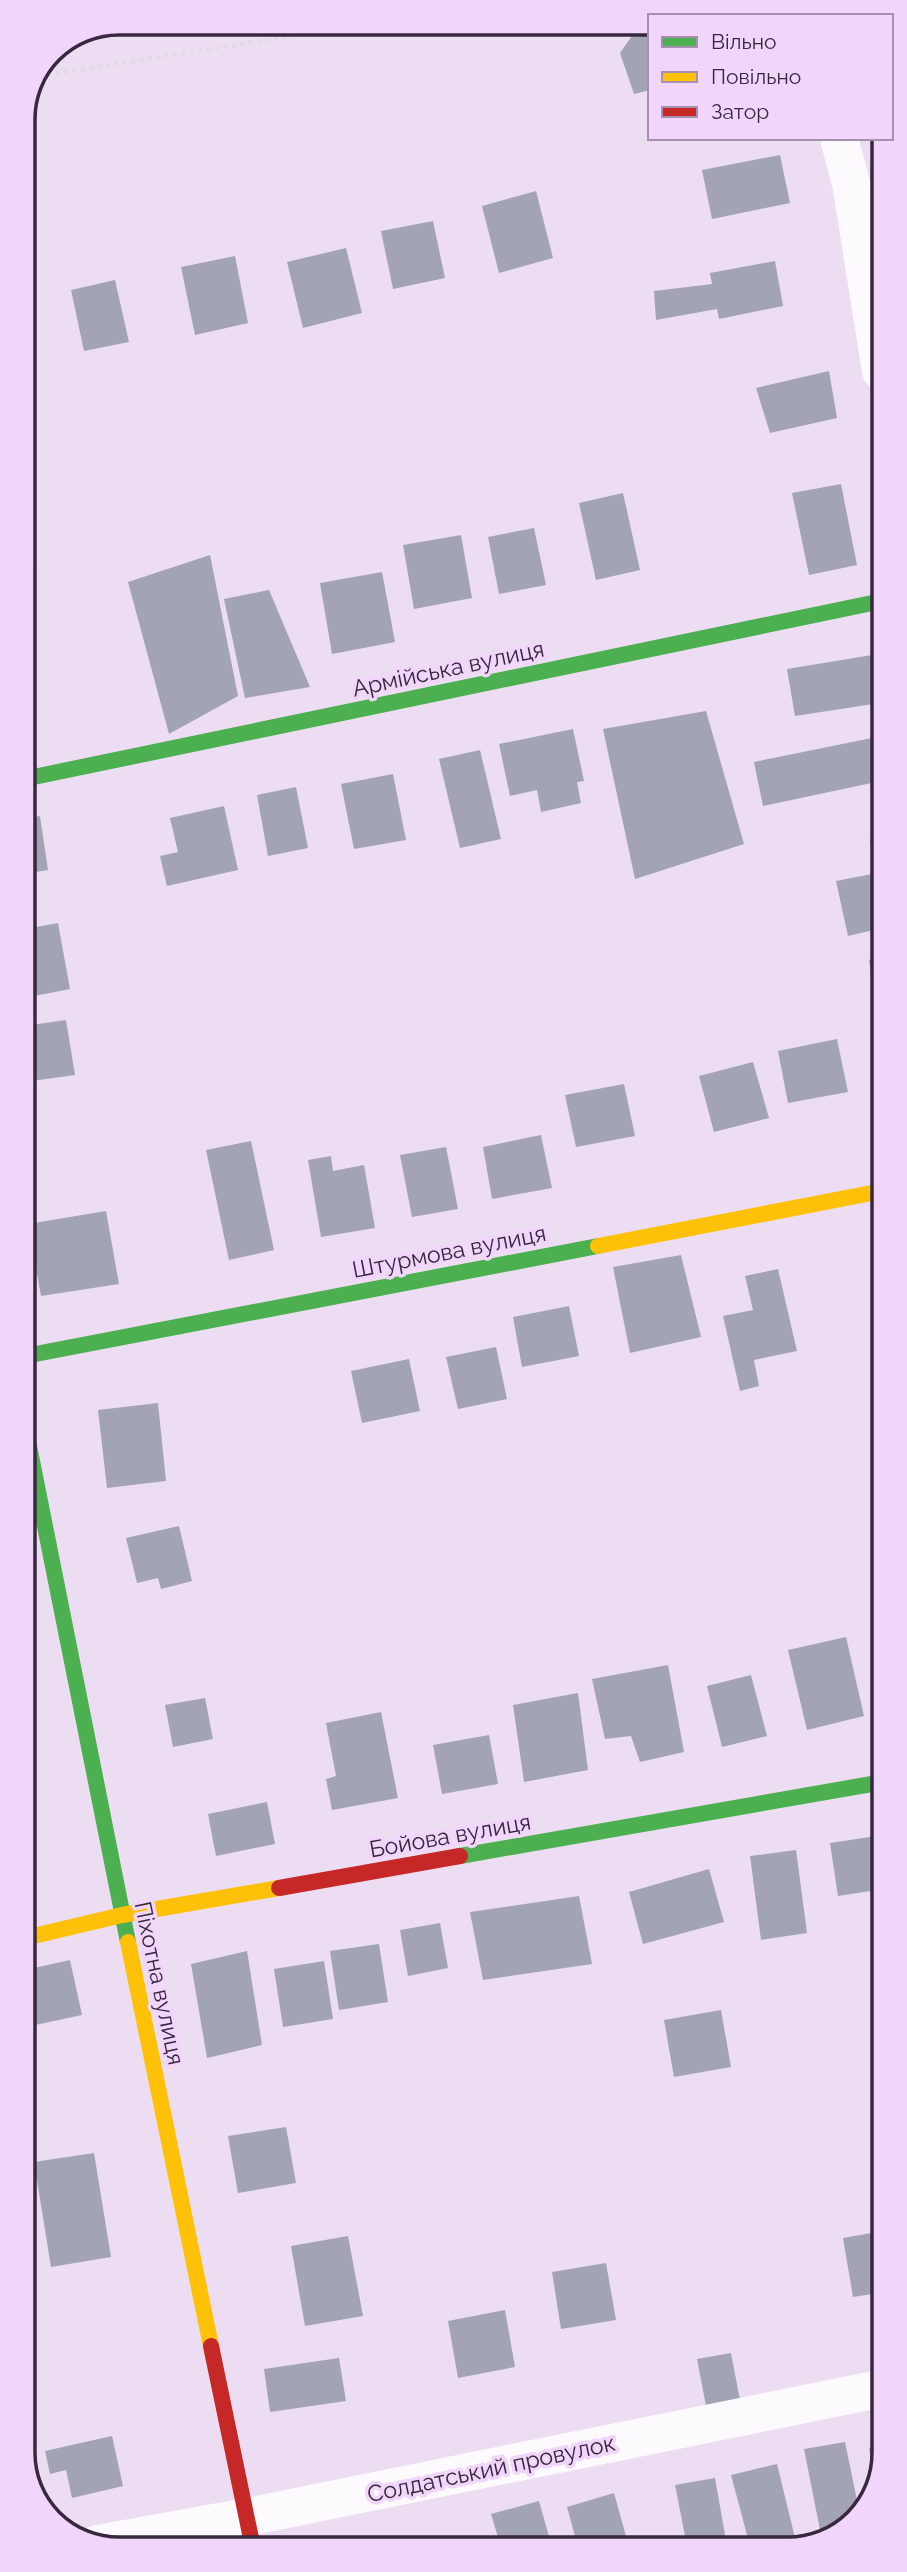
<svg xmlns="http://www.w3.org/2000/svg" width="907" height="2572" font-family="Raleway,sans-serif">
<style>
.building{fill:#a3a3b6}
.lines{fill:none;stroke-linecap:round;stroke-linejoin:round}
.path{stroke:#e1dbe3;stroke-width:4.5;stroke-dasharray:3.5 5;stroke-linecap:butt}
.street{stroke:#fcfafd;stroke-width:38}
.fast{stroke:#4caf50;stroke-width:16}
.slow{stroke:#ffc107;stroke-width:16}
.jam{stroke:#c62828;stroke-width:16}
.labels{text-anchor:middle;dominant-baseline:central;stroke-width:7;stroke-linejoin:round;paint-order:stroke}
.street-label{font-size:23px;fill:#38273e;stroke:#f1d5fa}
.rim{fill:none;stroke:#38273e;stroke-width:3.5}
</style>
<rect width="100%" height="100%" fill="#edddf2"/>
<g class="building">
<polygon points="641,23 650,23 650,90 634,94 620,53"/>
<polygon points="780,155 790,203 712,219 702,170"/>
<polygon points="536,191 553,258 499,273 482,206"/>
<polygon points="433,221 445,278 393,289 381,231"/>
<polygon points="346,248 362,313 303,328 287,262"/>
<polygon points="235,256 248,323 195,335 181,267"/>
<polygon points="775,261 783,306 719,319 717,309 656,320 654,291 712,284 710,273"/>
<polygon points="115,280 129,342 84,351 71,290"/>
<polygon points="829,371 837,418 770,433 756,388"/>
<polygon points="841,484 857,565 809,575 792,493"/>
<polygon points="623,493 640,570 596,580 579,503"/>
<polygon points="534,528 546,585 499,594 488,537"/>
<polygon points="461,535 472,598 414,609 403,545"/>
<polygon points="210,555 238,696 169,734 128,582"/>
<polygon points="382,572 395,642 332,654 320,583"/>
<polygon points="269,590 310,687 245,698 224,599"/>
<polygon points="872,655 880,703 795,716 787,669"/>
<polygon points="706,711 744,844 635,879 603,729"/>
<polygon points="573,729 584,781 577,782 581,803 541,812 537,790 510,796 499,744"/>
<polygon points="872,738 881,781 763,806 754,762"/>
<polygon points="480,750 501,839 460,848 439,759"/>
<polygon points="393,774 406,840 354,849 341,784"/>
<polygon points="296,787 308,848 268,856 257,795"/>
<polygon points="224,806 238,870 167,886 160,856 178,852 170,818"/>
<polygon points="40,816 48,870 24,874 24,819"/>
<polygon points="882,837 882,928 848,936 836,881 877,873 870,840"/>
<polygon points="24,908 27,908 31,928 58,923 70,989 24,998"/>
<polygon points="882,958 882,1009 876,1010 869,960"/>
<polygon points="66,1020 75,1075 24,1082 24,1026"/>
<polygon points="837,1039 848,1092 788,1103 778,1051"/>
<polygon points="753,1062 769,1118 714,1132 699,1076"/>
<polygon points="624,1084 635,1136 576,1147 565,1095"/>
<polygon points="541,1135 552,1188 492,1199 483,1147"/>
<polygon points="251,1141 274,1250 229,1260 206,1150"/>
<polygon points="446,1147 458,1209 412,1217 400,1155"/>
<polygon points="331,1156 333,1171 364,1165 375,1228 321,1237 308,1160"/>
<polygon points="106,1211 119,1284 41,1296 28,1224"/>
<polygon points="681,1255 701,1337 630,1353 613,1267"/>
<polygon points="778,1269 797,1351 754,1360 759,1386 740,1391 723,1316 753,1310 745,1276"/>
<polygon points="569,1306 579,1356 522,1367 513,1317"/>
<polygon points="496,1347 507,1399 458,1409 446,1357"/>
<polygon points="409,1359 420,1411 362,1423 351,1371"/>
<polygon points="158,1403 166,1481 107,1488 98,1410"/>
<polygon points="179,1526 192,1581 161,1589 158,1578 137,1583 126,1538"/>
<polygon points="883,1617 883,1668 882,1668 871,1620"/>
<polygon points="846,1637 864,1716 807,1730 788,1650"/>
<polygon points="668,1665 684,1752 640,1762 631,1736 605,1739 592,1679"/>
<polygon points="751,1675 767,1736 722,1747 707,1686"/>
<polygon points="578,1693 588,1770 524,1782 513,1705"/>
<polygon points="205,1698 213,1739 173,1747 165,1705"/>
<polygon points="381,1712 398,1798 332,1810 326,1779 336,1776 326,1723"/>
<polygon points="489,1735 498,1784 442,1794 433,1745"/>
<polygon points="267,1802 275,1844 216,1856 208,1814"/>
<polygon points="883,1835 883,1889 838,1896 830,1843"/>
<polygon points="796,1850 807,1933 761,1940 750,1856"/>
<polygon points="709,1869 724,1922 643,1944 629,1892"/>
<polygon points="579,1896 592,1964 483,1980 470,1912"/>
<polygon points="440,1923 448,1968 408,1976 400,1930"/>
<polygon points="379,1944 388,2002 339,2010 330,1951"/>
<polygon points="247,1951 262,2045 207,2058 191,1964"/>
<polygon points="70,1960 82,2015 26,2027 25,1970"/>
<polygon points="324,1961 333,2019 283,2027 274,1969"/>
<polygon points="721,2010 731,2067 674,2077 664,2020"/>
<polygon points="286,2127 296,2183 238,2193 228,2136"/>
<polygon points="94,2153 111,2257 51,2267 34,2162"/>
<polygon points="883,2231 884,2292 853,2297 843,2238"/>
<polygon points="348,2236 363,2316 305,2326 291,2246"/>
<polygon points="606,2263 616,2320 561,2329 552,2272"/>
<polygon points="505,2310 515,2367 458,2378 448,2321"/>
<polygon points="731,2353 740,2400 706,2406 697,2359"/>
<polygon points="339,2358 346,2401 270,2412 264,2369"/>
<polygon points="112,2436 123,2486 72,2498 66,2470 50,2474 45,2451"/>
<polygon points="845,2442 860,2515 822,2540 804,2449"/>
<polygon points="884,2445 884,2454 875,2481 869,2448"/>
<polygon points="777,2464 797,2546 750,2546 731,2475"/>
<polygon points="715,2478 727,2546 687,2546 675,2485"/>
<polygon points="614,2493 629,2547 578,2547 567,2507"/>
<polygon points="539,2501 552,2547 501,2547 491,2514"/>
<polygon points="388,2544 388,2548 362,2548 362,2546"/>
</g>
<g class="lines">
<polyline class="path" points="39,76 374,23"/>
<g class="street">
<polyline points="839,138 851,183 881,371"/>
<polyline points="98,2544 247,2517 884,2388"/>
</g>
<g class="fast">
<polyline points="24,779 882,601"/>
<polyline points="25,1356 598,1246"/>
<polyline points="25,1426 128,1942"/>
<polyline points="460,1856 883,1782"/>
</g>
<g class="slow">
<polyline points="598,1246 882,1191"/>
<polyline points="25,1938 122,1915 279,1888"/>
<polyline points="128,1942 211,2346"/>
</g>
<g class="jam">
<polyline points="279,1888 460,1856"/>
<polyline points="211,2346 253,2548"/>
</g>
</g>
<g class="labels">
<g class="street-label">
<text transform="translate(448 668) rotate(-12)">Армійська вулиця</text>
<text transform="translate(449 1251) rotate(-11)">Штурмова вулиця</text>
<text transform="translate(450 1835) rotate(-10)">Бойова вулиця</text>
<text transform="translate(160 1983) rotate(78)">Піхотна вулиця</text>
<text transform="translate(491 2468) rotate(-12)">Солдатський провулок</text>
</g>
</g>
<path d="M0 0H907V2572H0ZM119 35H788A84 84 0 0 1 872 119V2453A84 84 0 0 1 788 2537H119A84 84 0 0 1 35 2453V119A84 84 0 0 1 119 35Z" fill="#f1d5fa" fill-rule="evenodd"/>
<path class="rim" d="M119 35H788A84 84 0 0 1 872 119V2453A84 84 0 0 1 788 2537H119A84 84 0 0 1 35 2453V119A84 84 0 0 1 119 35Z"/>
<rect x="648" y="14" width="245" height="126" fill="#f1d5fa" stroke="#a78faf" stroke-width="2"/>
<rect x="662" y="37" width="35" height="10" fill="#4caf50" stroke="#a78faf" stroke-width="2"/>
<text x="711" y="49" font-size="21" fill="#38273e">Вільно</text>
<rect x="662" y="72" width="35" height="10" fill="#ffc107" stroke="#a78faf" stroke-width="2"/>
<text x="711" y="84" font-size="21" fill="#38273e">Повільно</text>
<rect x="662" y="107" width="35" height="10" fill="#c62828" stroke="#a78faf" stroke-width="2"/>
<text x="711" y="119" font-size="21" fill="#38273e">Затор</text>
</svg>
